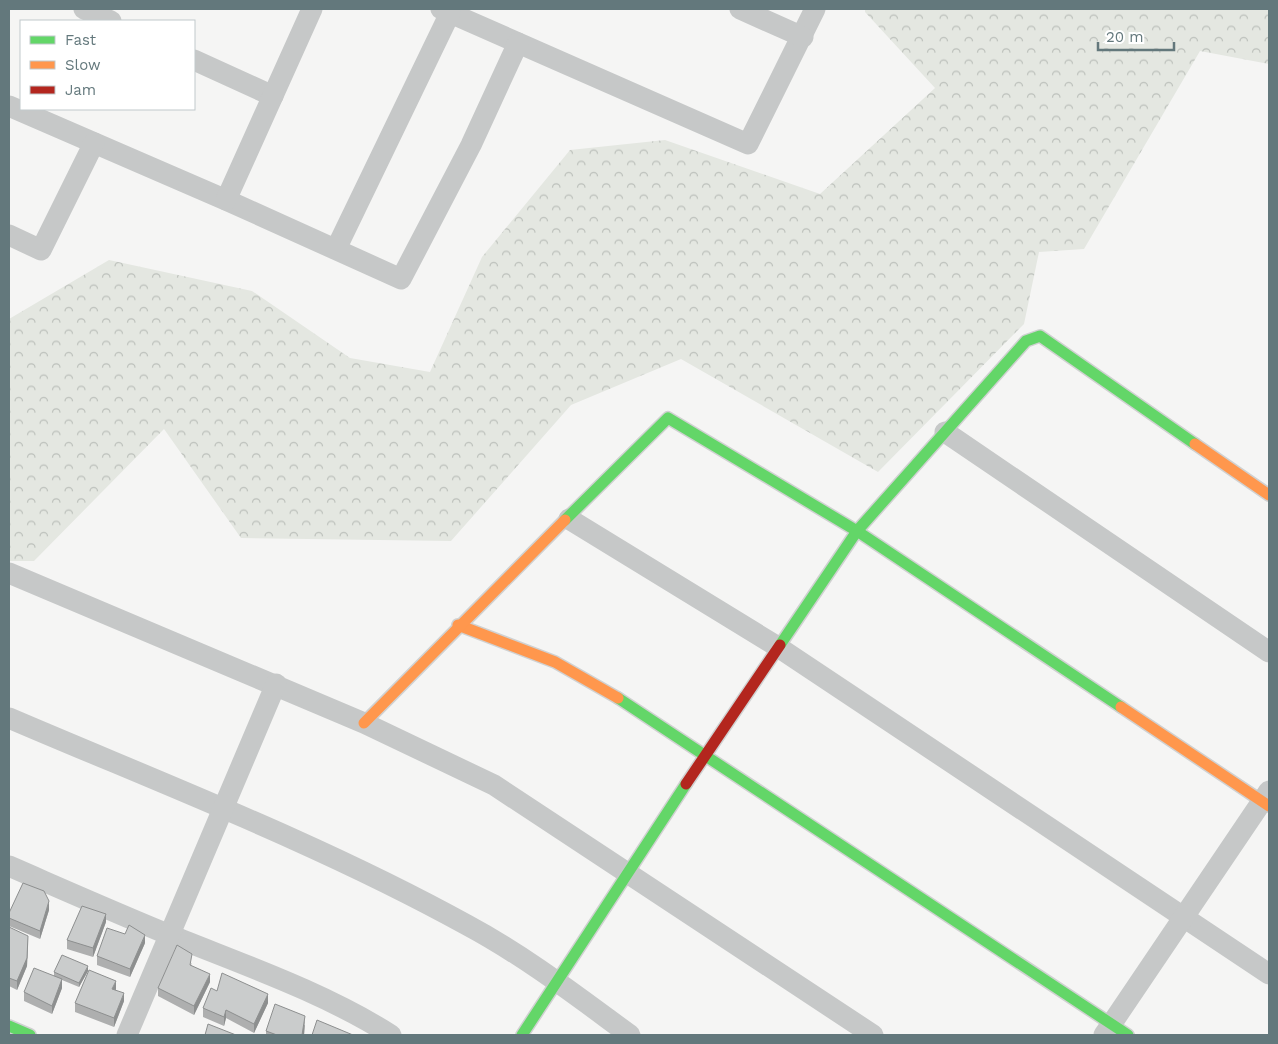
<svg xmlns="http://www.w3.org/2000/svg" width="1278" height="1044" font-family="'Work Sans',sans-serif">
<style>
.forest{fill:url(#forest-crowns)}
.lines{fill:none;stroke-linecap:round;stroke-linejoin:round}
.fast-casing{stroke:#d0d1d1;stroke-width:14}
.slow-casing{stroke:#d0d1d1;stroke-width:14}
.jam-casing{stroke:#d0d1d1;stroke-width:14}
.street{stroke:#c6c8c8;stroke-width:21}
.fast{stroke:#63d668;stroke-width:11}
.slow{stroke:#ff974d;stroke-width:11}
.jam{stroke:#b3261e;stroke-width:11}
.wall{fill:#aeafaf}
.shaded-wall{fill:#8d8f8f}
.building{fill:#cacccc;stroke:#8d8f8f}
</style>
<defs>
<pattern id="forest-crowns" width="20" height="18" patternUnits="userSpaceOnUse" patternTransform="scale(1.25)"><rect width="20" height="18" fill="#e4e7e1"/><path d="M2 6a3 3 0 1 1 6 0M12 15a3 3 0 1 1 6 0" fill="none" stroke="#bcc0bb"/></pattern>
</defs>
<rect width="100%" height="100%" fill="#f5f5f4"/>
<polygon class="forest" points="865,9 1269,9 1269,64 1200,51 1084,249 1039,252 1024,324 878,472 681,359 571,405 451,541 241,538 164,429 34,561 9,561 9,319 109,260 252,291 350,358 430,372 482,257 570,150 665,140 820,194 935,88 865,12"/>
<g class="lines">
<g class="fast-casing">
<g id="fast">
<polyline points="565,520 668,418 857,531 1121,707"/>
<polyline points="780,645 857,531 1026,341 1040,336 1195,444"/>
<polyline points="618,698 1128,1035"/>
<polyline points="9,1026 30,1035"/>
<polyline points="522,1035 686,784"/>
</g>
</g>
<g class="slow-casing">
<g id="slow">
<polyline points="1195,444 1269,495"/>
<polyline points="458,625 555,662 618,698"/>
<polyline points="1121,707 1269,806"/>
<polyline points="364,723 565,520"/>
</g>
</g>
<g class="jam-casing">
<polyline id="jam" points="686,784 780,645"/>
</g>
<g class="street">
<polyline points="84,9 111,21"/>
<polyline points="441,9 748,144 815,9"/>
<polyline points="740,9 803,37"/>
<polyline points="194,60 273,96"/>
<polyline points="9,106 226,200 401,279 471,145 518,43"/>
<polyline points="226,200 312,9"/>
<polyline points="9,235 41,250 94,143"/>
<polyline points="336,249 450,13"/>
<polyline points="945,432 1269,652"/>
<polyline points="569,519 778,647 1269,974"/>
<polyline points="9,573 364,723 494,785 873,1035"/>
<path d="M9,718C163,784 320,844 467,925C525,956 578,997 630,1035"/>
<path d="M9,866C62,889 116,913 170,935C244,965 323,992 391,1035"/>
<polyline points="127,1035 276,684"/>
<polyline points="1104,1035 1269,791"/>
</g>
<use href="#fast" class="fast"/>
<use href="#slow" class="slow"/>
<use href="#jam" class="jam"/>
</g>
<g class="wall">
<polygon points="49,910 40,939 9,926 9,913"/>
<polygon points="106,922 93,957 67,949 67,940"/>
<polygon points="9,927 28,945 27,966 17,990 9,986"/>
<polygon points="145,943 130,977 97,965 97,956"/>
<polygon points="192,963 191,965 210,982 194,1015 158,996 158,988"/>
<polygon points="88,971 79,987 62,980 62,988 52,1014 24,1001 24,992 54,976 54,972"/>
<polygon points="116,989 116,990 124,1001 114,1027 75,1012 75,1003"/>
<polygon points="217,991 268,1003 254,1033 226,1018 224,1026 203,1017 203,1008"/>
<polygon points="305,1025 304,1035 266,1035 266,1031"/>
</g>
<g class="shaded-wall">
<polygon points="49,901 49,910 40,939 40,931"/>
<polygon points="106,914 106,922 93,957 93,948"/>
<polygon points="145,935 145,943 130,977 130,969"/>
<polygon points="28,936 27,966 17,990 17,981"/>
<polygon points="88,966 88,971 79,987 79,983"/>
<polygon points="210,974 210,982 194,1015 194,1006"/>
<polygon points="62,979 62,988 52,1014 52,1006"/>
<polygon points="116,981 116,989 112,998 112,989"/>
<polygon points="124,993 124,1001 114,1027 114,1018"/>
<polygon points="268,994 268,1003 254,1033 254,1024"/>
<polygon points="226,1010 226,1018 224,1026 224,1017"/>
<polygon points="305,1016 304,1035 302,1035"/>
</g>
<g class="building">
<polygon points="23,883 44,891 49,901 40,931 9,918 9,913"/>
<polygon points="82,906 106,914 93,948 67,940"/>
<polygon points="129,925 145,935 130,969 97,956 107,928 125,934"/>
<polygon points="9,927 28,936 27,958 17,981 9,978"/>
<polygon points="177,945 192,954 190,965 210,974 194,1006 158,988"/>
<polygon points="62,955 88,966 79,983 54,972"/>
<polygon points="34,968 62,979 52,1006 24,992"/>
<polygon points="89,970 116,981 112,989 124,993 114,1018 75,1003"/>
<polygon points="222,973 268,994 254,1024 226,1010 224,1017 203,1008 211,988 217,991"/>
<polygon points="275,1004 305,1016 302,1035 277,1035 266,1031"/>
<polygon points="317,1020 353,1035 312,1035"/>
<polygon points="208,1024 236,1035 205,1035"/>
</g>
<rect width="1278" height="1044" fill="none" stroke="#63787c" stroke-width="20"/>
<rect x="20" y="20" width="175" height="90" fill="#ffffff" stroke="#c1c9cb"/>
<rect x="30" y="36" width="25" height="8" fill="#63d668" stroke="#c1c9cb"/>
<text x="65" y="45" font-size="15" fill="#63787c">Fast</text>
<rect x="30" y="61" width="25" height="8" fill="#ff974d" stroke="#c1c9cb"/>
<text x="65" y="70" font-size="15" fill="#63787c">Slow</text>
<rect x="30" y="86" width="25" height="8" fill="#b3261e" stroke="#c1c9cb"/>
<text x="65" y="95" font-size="15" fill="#63787c">Jam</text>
<path d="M1098 42v8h76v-8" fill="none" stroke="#63787c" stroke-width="2.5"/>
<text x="1106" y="42" font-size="15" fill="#63787c" stroke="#ffffff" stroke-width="4" paint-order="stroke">20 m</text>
</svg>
